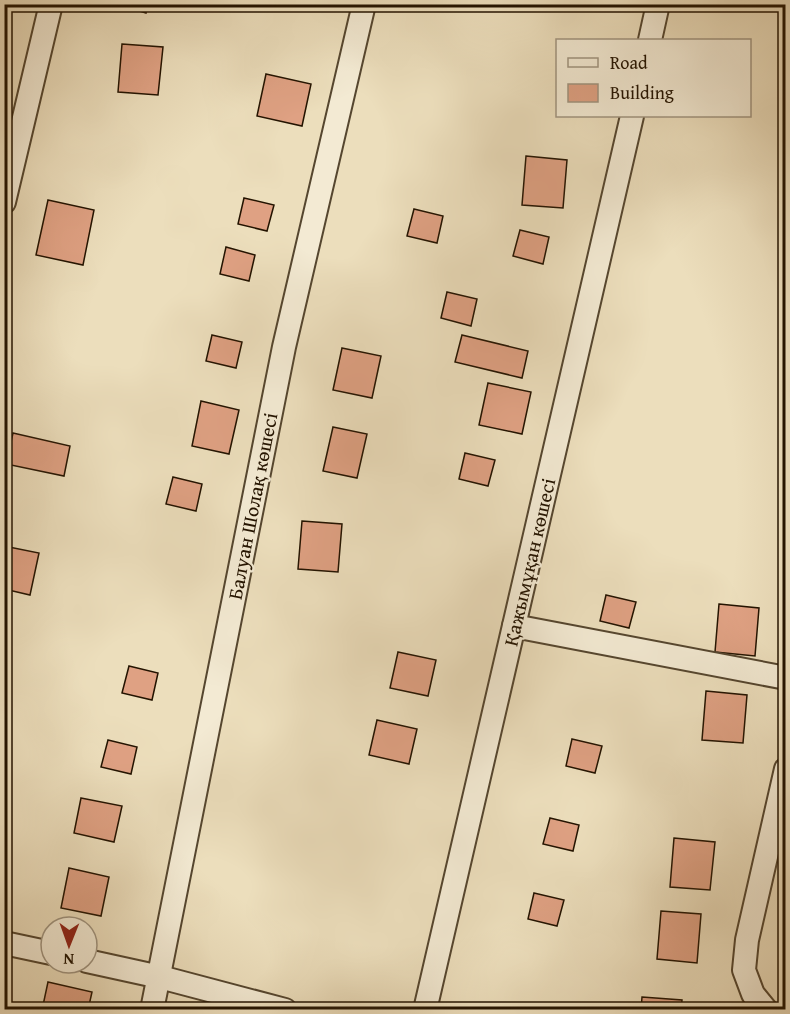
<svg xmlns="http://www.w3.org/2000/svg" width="790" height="1014" font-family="'Gentium Book Plus',serif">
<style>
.building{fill:#dfa183;stroke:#231300;stroke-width:1.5}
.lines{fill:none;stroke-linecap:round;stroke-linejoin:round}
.street-casing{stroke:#55462f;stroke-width:26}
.street{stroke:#f3ead3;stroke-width:22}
.labels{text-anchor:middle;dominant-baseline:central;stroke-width:4.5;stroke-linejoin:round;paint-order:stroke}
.street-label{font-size:20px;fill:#231300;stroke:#f3ead3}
</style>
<rect width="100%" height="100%" fill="#ecdebc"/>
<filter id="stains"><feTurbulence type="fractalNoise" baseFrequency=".00333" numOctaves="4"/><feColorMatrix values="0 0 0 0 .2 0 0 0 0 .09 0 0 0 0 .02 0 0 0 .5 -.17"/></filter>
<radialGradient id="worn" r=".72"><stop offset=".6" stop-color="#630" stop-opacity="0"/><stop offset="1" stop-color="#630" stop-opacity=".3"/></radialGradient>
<g class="building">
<polygon points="117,4 148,4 146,13"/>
<polygon points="122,44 163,47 158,95 118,92"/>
<polygon points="266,74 311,84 302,126 257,116"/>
<polygon points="526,156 567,160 563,208 522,205"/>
<polygon points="244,198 274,205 267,231 238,224"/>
<polygon points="48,200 94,210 83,265 36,255"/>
<polygon points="414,209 443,216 437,243 407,236"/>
<polygon points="520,230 549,237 543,264 513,256"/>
<polygon points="226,247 255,255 249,281 220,274"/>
<polygon points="447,292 477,299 471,326 441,318"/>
<polygon points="212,335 242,342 236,368 206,361"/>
<polygon points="462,335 528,351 522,378 455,362"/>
<polygon points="342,348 381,356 372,398 333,390"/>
<polygon points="488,383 531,392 522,434 479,425"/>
<polygon points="201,401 239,410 229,454 192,446"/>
<polygon points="333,427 367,434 357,478 323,471"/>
<polygon points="13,433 70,446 64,476 6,464"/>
<polygon points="465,453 495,460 488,486 459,479"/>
<polygon points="173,477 202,484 196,511 166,504"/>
<polygon points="302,521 342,524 338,572 298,569"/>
<polygon points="4,546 39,553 30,595 4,589"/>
<polygon points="606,595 636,602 629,628 600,621"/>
<polygon points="719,604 759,608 755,656 715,652"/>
<polygon points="398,652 436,660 428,696 390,688"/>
<polygon points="129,666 158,673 152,700 122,693"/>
<polygon points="706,691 747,695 743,743 702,740"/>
<polygon points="377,720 417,729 409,764 369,755"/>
<polygon points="572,739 602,746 595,773 566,766"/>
<polygon points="108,740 137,747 131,774 101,767"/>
<polygon points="81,798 122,806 114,842 74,833"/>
<polygon points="550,818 579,825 573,851 543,844"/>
<polygon points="674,838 715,842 710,890 670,887"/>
<polygon points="69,868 109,877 101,916 61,908"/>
<polygon points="534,893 564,900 557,926 528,919"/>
<polygon points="661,911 701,914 697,963 657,959"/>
<polygon points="48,982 92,992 88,1010 42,1010"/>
<polygon points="642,997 682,1000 681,1010 641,1010"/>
</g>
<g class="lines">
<g class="street-casing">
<g id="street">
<polyline points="650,40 658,4"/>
<polyline points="4,202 51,4"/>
<polyline points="514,626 786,678"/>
<polyline points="4,943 51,953"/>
<polyline points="87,961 160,977 285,1010"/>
<polyline points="152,1010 284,347 364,4"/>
<polyline points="425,1010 632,116"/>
<polyline points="766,1010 753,994 744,970 747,940 786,769"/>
</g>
</g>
<use href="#street" class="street"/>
</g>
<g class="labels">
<g class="street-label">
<text transform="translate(252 506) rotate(-79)">Балуан Шолақ көшесі</text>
<text transform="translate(529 562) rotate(-77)">Қажымұқан көшесі</text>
</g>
</g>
<rect width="790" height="1014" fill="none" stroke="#ecdebc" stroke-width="24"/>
<rect x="6" y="6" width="778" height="1002" fill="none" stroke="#231300" stroke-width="3"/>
<rect x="12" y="12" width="766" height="990" fill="none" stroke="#231300" stroke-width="1.5"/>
<rect x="556" y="39" width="195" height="78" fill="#f3ead3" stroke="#a0947f" stroke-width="1.5"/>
<rect x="568" y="58" width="30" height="9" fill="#f3ead3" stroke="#a0947f" stroke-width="1.5"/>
<text x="610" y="69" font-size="18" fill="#231300">Road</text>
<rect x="568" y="84" width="30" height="18" fill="#dfa183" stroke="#a0947f" stroke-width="1.5"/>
<text x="610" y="99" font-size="18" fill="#231300">Building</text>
<g transform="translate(69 945) rotate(181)"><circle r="28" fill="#f3ead3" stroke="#a0947f" stroke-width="1.5"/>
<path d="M0-4.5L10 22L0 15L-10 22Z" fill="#8f2418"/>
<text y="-9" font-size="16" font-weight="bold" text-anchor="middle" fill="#231300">N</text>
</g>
<rect width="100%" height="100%" filter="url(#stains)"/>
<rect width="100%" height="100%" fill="url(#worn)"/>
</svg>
